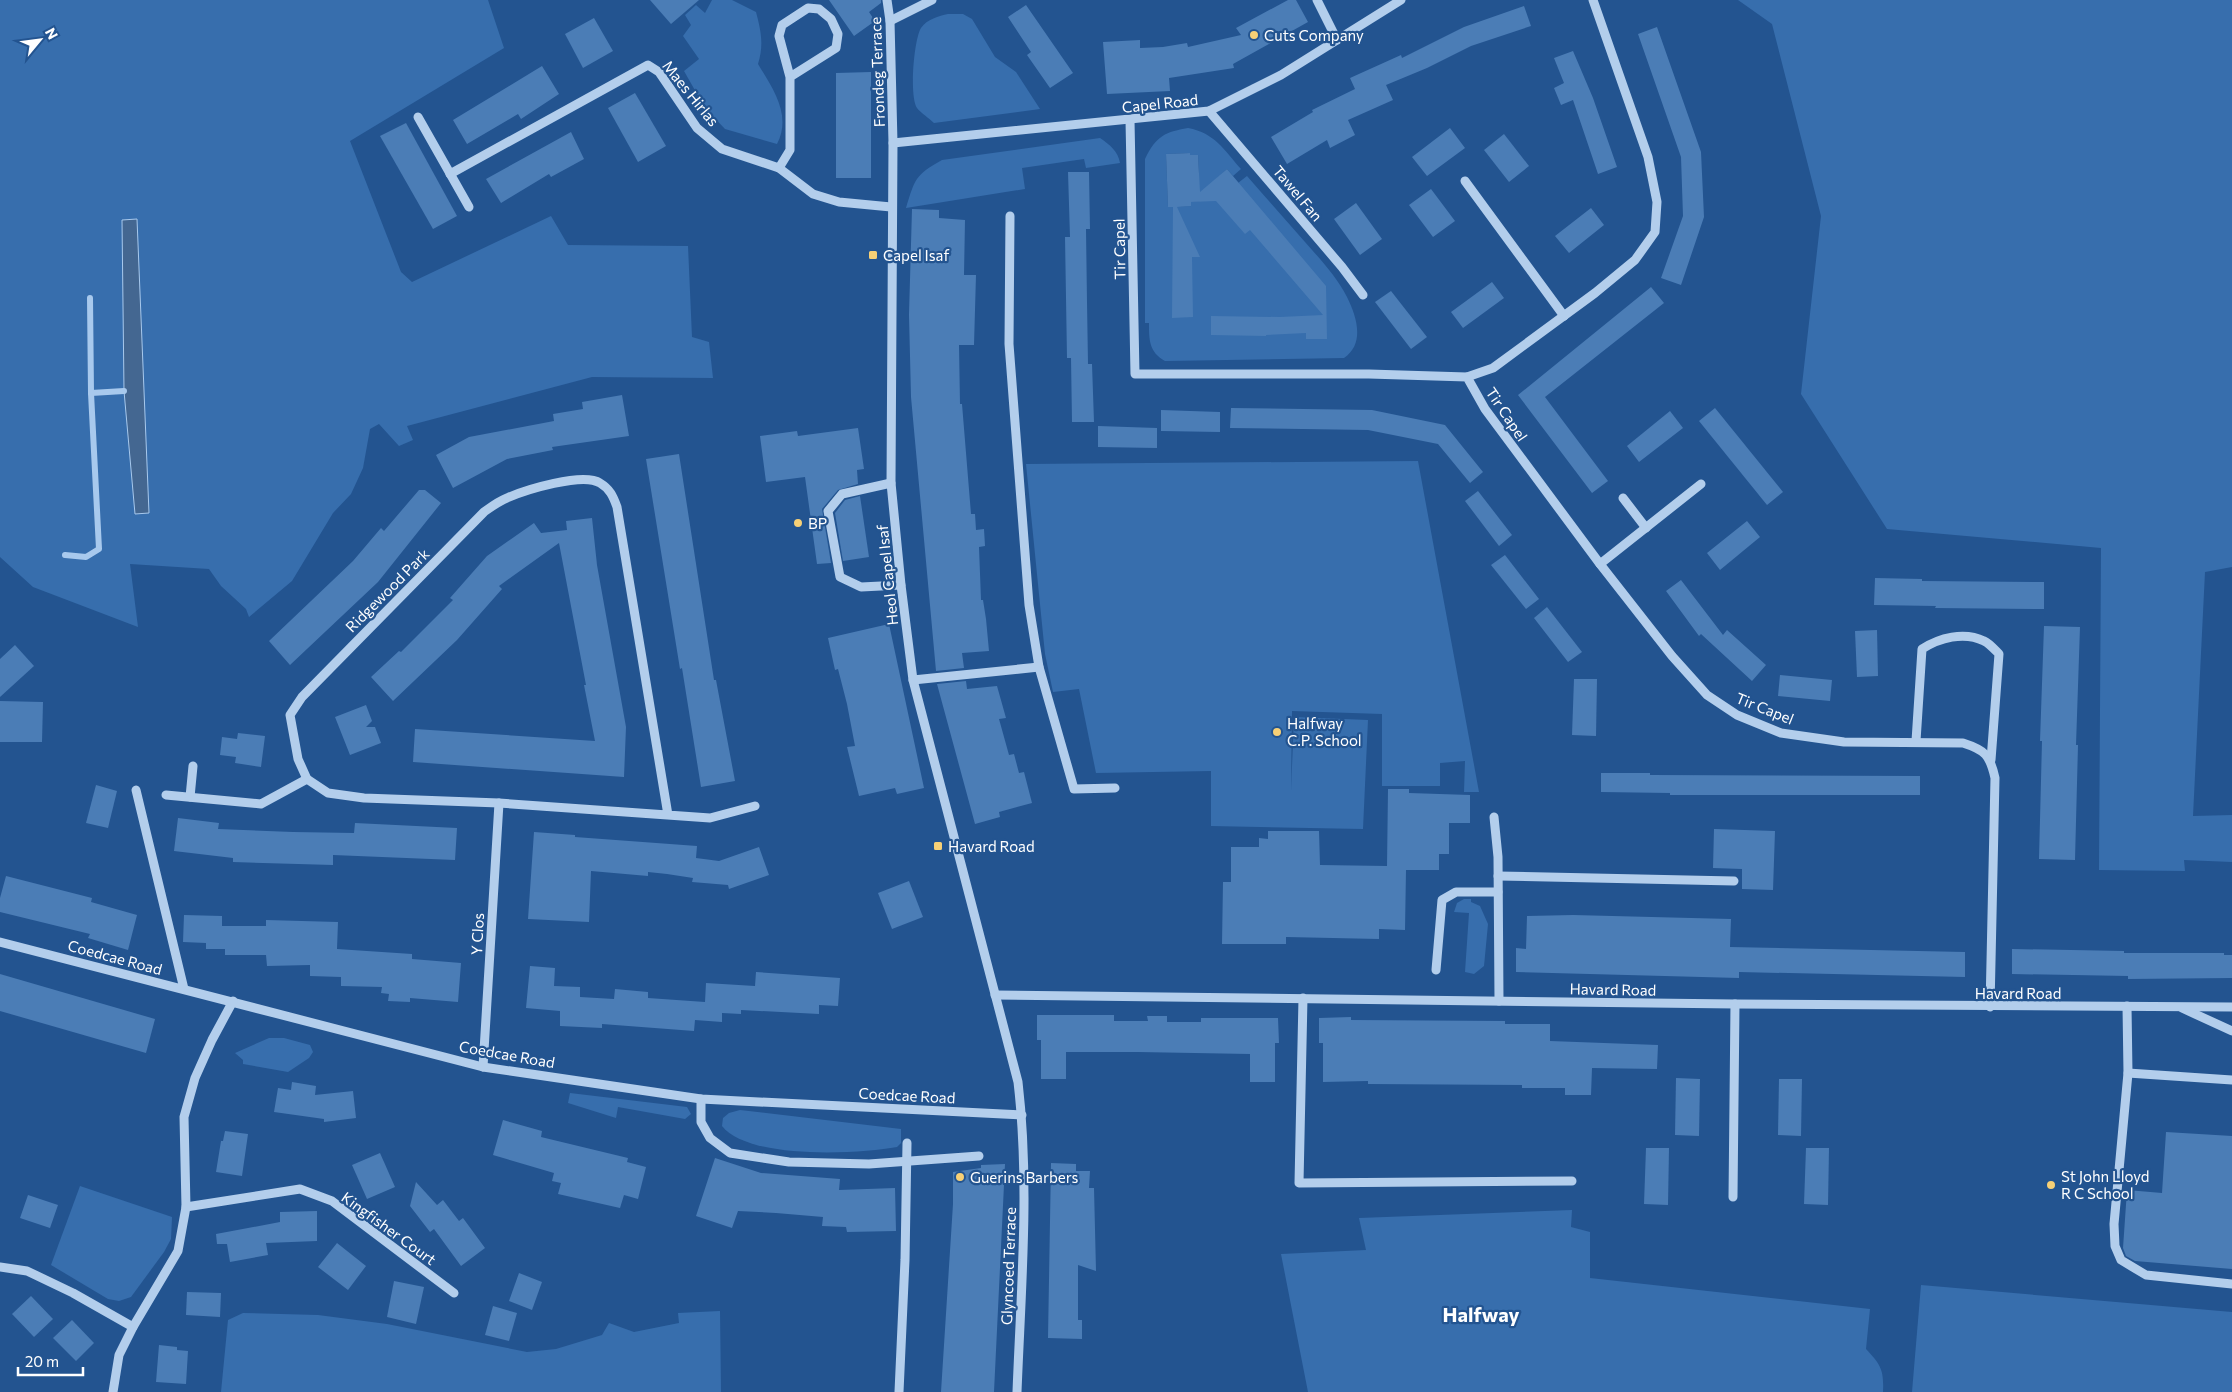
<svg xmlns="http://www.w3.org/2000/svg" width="2232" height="1392" font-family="Commissioner,sans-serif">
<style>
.green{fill:#376ead;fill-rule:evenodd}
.water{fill:#446791;stroke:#a8c9ed}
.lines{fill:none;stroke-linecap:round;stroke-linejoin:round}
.stream{stroke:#a8c9ed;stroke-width:6}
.building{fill:#4b7db6}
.minor{stroke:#b3ceec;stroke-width:9}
.poi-dot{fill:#f7d076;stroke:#235490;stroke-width:2}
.labels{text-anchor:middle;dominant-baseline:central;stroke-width:4.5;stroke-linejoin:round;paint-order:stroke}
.poi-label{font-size:15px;fill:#fff;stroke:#235490;text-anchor:start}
.street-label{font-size:15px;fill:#fff;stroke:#235490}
.district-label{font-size:20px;font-weight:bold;fill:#fff;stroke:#235490}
</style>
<rect width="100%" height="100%" fill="#235490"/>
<g class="green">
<polygon points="0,0 488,0 504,48 350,141 401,272 412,282 551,216 568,245 688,246 692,337 709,342 713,378 592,377 407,426 413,440 399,446 379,424 370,429 363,468 351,494 333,513 292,581 249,617 246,609 221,586 209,569 130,564 138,627 33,587 0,557"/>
<path d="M712,0H732L756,12C761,31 764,45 758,64C773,89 792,115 777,144L725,129L705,108L684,71L699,59L683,36L691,25L685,15L696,5L705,13Z"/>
<polygon points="1738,0 2232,0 2232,567 2205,572 2193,816 2232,815 2232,862 2184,860 2185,871 2099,870 2101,548 1887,529 1801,394 1821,216 1772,24"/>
<path d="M948,14H963L972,19L995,57L1016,72L1040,109L934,123C929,118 921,113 917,108C909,96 914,39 921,28C927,19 939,16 948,14Z"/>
<path d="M1188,128C1215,133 1224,150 1241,169L1233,176L1227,169L1214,181L1238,183L1247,176C1266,198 1286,220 1305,242C1320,259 1337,277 1347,297C1357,317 1365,344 1344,358L1165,361C1149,352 1149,340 1149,323H1145V159C1156,136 1165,132 1188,128ZM1190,153V155H1198L1199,173L1190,174L1200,201L1191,202V206L1168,207L1166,154Z"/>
<path d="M1100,138C1110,145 1118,151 1120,163L1086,168L1084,159L1022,168L1025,189L906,208C915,179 915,175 942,160Z"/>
<polygon points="1418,461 1479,792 1464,792 1465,761 1440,763 1440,786 1382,786 1382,714 1292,711 1291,791 1294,717 1368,720 1363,829 1211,826 1211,771 1096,773 1079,689 1053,692 1045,654 1026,464"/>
<polygon points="1464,899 1471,899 1471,902 1480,906 1488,924 1484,966 1474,974 1465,972 1469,913 1454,912 1457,903"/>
<polygon points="269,1038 284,1038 310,1045 313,1052 309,1058 288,1072 243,1064 243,1060 235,1053"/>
<polygon points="570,1093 687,1107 691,1114 685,1119 618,1107 616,1118 568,1103"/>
<path d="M740,1110L901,1129V1143L897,1147C858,1154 749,1160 722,1126L723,1118L729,1113Z"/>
<polygon points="80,1186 172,1217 171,1239 164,1252 131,1297 119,1301 108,1299 51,1265"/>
<path d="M1572,1210L1571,1227L1590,1232V1278L1870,1309L1866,1349C1881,1365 1884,1370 1883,1392H1308L1281,1254L1366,1250L1359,1218Z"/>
<polygon points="1921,1285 2232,1312 2232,1392 1912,1392"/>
<polygon points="720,1311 721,1392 221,1392 228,1320 243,1313 318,1315 387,1324 527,1352 556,1349 602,1335 609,1323 634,1332 679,1323 678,1313"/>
</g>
<polygon class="water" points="137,219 149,513 135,514 124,391 122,220"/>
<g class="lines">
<g class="stream">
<polyline points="91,393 124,391"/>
<polyline points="65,555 86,557 99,549 91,393 90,298"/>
</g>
</g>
<g class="building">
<polygon points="650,0 699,0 671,24"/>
<polygon points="829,0 881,0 881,3 869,12 875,21 854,36"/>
<polygon points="1288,0 1296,0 1308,22 1233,64 1234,68 1169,78 1170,91 1107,94 1103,42 1140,40 1140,48 1163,47 1187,43 1188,47 1241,35 1236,28"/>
<polygon points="1026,5 1073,73 1050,88 1027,55 1031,52 1008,17"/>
<polygon points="1524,6 1531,26 1471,46 1427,68 1386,85 1393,100 1348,120 1355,135 1330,148 1327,140 1287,164 1271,137 1313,112 1312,110 1355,89 1350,78 1401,55 1402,58 1464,27"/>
<polygon points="594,18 613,51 583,68 565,34"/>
<polygon points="1657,27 1701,152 1704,217 1681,285 1661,278 1683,216 1681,157 1638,34"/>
<polygon points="1573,51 1593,98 1617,167 1598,174 1573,100 1561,105 1554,88 1564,83 1554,58"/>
<polygon points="542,66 559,94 521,119 518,114 467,144 453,120"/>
<polygon points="871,72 871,178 836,178 836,73"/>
<polygon points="635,93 666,146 638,162 608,108"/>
<polygon points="406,123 457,216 433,229 380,136"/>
<polygon points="1450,128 1465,148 1427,176 1412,157"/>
<polygon points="571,132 584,159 551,177 549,174 501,203 486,179"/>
<polygon points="1504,134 1529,166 1509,182 1484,150"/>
<polygon points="1190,153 1190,155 1198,155 1200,192 1227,169 1326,286 1327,339 1306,339 1306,333 1266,335 1266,336 1211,335 1211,316 1280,317 1323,315 1250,230 1245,234 1216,201 1191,202 1191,206 1177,207 1200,257 1192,257 1193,317 1172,318 1173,207 1168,207 1166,154"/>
<polygon points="1068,172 1089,172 1090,229 1086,229 1087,302 1088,364 1092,364 1094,422 1072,422 1071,358 1067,358 1065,237 1070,237"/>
<polygon points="1431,189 1455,221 1433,237 1409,205"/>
<polygon points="1356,203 1382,239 1360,255 1334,219"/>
<polygon points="1591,208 1604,225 1569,253 1555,236"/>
<polygon points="912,209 939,210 939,218 965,220 964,275 976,275 974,345 959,345 960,404 962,404 971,514 975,514 976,530 984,529 985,546 979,547 981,600 983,600 986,619 989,651 962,653 964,668 936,671 911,397 909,315"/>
<polygon points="1492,282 1504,298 1463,328 1451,312"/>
<polygon points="1651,287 1664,303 1545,397 1608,481 1592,493 1518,395"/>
<polygon points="1391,291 1427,337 1411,349 1375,302"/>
<polygon points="622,395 629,436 552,447 553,450 507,459 453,488 436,455 469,437 554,421 553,414 583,409 582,402"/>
<polygon points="1231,408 1372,410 1445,425 1483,472 1470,483 1438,444 1368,430 1230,428"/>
<polygon points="1715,408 1783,492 1767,505 1699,421"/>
<polygon points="1161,410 1220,412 1220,432 1161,431"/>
<polygon points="1670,411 1683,428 1639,462 1627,446"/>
<polygon points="1098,426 1157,428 1157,448 1098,447"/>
<polygon points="858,428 864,469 857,470 858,484 838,490 822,509 831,563 817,564 805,477 766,482 760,436 797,431 798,436"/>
<polygon points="679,454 714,680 716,680 735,781 701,787 682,668 680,669 646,459"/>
<polygon points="419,490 425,490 441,503 378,582 290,665 269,641 353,561 381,528 384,531"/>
<polygon points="1478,491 1512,535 1499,546 1465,501"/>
<polygon points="860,496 869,557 843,561 835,513 845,500"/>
<polygon points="592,518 597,565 626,727 624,777 413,762 415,729 595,741 584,685 586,685 559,543 499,586 502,589 457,640 393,701 371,677 399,651 401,652 453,600 450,598 487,556 534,523 541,533 567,530 566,521"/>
<polygon points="1747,521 1760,537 1720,570 1707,553"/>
<polygon points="1505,555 1539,599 1526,609 1491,565"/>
<polygon points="1875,578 1922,579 1922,581 2044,582 2044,609 1935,608 1936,606 1874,605"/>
<polygon points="1681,580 1723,635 1727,630 1766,665 1752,681 1701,634 1699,636 1666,591"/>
<polygon points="1547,607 1582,652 1568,662 1534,618"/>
<polygon points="889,624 924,788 897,794 895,788 859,796 847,747 855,746 847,704 838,669 835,670 828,638"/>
<polygon points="2044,626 2080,627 2076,745 2078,745 2075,860 2039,859 2042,741 2040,741"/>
<polygon points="1877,630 1878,676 1857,677 1855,631"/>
<polygon points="15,645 34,666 0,697 0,659"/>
<polygon points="1780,675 1832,680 1830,701 1778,696"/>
<polygon points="1574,679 1597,679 1596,736 1572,735"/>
<polygon points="966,681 967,689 997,686 1006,718 999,719 1009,755 1014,754 1019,773 1024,772 1032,803 999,812 1000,817 975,824 937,684"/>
<polygon points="0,701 43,702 42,742 0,742"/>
<polygon points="366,705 372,721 366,727 375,727 381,743 350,755 335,717"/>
<polygon points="238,733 265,736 261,767 235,763 236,757 220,755 222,737 237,739"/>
<polygon points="1601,773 1650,773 1650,775 1920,776 1920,795 1670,795 1670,793 1601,792"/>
<polygon points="96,785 117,791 108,828 86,823"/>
<polygon points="1388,789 1409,789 1409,793 1470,795 1470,823 1449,823 1449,854 1439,854 1439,870 1406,870 1405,930 1379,929 1379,939 1286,937 1286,944 1222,944 1223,882 1231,882 1231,847 1259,847 1259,838 1268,839 1268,831 1319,831 1320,865 1387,866"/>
<polygon points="178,818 219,823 218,829 293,832 354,833 355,823 457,828 455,860 333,855 333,865 233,862 233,858 174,851"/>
<polygon points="1714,829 1775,831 1773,890 1742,889 1742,869 1713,868"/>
<polygon points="534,832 575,835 575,837 697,846 696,858 719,861 759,847 769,875 729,889 728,885 692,882 693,878 667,874 648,872 648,876 591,871 589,922 528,919"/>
<polygon points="6,876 92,898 91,902 137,915 128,950 88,938 90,934 0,912 0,898"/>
<polygon points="909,881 923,917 892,929 878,893"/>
<polygon points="184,915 222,916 222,926 266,926 266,920 338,922 337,949 412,954 412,959 461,963 458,1002 410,998 410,1002 388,1001 389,994 381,993 382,987 341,986 341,977 310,976 310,965 267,966 266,955 225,955 225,949 206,949 206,943 183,942"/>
<polygon points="1573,915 1731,919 1730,947 1965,952 1965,977 1739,972 1739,978 1516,972 1516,948 1526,949 1527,916"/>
<polygon points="2012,949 2124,951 2124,953 2224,953 2224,955 2232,955 2232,978 2128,979 2128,976 2012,974"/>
<polygon points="530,966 555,968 554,986 580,987 580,997 614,999 615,989 648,992 648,998 705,1002 706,983 755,986 756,972 840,978 838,1006 819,1005 819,1014 741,1010 741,1014 722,1013 722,1022 695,1020 694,1031 602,1024 602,1028 560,1026 560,1011 526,1008"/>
<polygon points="0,974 155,1019 146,1053 0,1011"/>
<polygon points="1037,1015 1114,1015 1114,1021 1148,1021 1147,1016 1167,1016 1167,1022 1201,1022 1201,1018 1278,1018 1279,1043 1275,1043 1275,1082 1250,1082 1250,1054 1138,1052 1066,1052 1066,1079 1041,1079 1041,1040 1037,1040"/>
<polygon points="1351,1017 1351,1020 1505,1021 1505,1024 1550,1024 1550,1041 1658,1045 1657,1069 1592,1068 1591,1095 1565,1095 1565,1088 1522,1088 1522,1085 1368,1084 1368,1081 1323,1082 1323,1043 1319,1043 1319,1018"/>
<polygon points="1676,1078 1700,1079 1699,1136 1675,1135"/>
<polygon points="1779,1079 1802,1079 1801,1136 1778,1135"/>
<polygon points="292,1082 316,1086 315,1095 353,1091 356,1118 324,1122 324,1119 274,1112 278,1088 291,1090"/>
<polygon points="503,1120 542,1131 541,1137 628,1158 627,1162 646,1167 638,1199 624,1195 620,1208 558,1194 561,1183 552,1181 554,1173 493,1155"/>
<polygon points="225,1131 248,1134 242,1176 216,1172 221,1141 223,1141"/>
<polygon points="2166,1132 2232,1136 2232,1269 2135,1261 2126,1256 2123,1248 2127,1190 2162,1193"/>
<polygon points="1646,1148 1669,1148 1668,1205 1644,1204"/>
<polygon points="1806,1148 1829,1148 1828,1205 1804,1204"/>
<polygon points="380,1153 395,1187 367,1199 352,1165"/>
<polygon points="715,1158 761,1173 840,1179 839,1190 895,1188 896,1231 847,1232 846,1227 822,1226 823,1217 776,1213 738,1211 732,1228 696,1216"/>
<polygon points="1051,1163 1076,1164 1076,1171 1090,1171 1089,1188 1094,1188 1096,1271 1078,1265 1078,1320 1082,1320 1082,1339 1048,1338"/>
<polygon points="1005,1164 994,1392 941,1392 953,1204 953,1172 981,1168 981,1165"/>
<polygon points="416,1182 437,1205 443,1200 459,1221 463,1218 485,1248 461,1266 434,1229 430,1232 410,1206"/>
<polygon points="28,1195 58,1205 50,1228 20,1218"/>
<polygon points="317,1211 317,1241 266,1243 268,1255 230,1262 227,1244 217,1244 216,1234 280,1222 280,1212"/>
<polygon points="337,1243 366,1266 348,1290 318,1267"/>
<polygon points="519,1273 542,1282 532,1310 509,1301"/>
<polygon points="394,1281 424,1287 416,1324 387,1317"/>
<polygon points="187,1292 221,1293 220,1317 186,1315"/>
<polygon points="31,1296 53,1319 34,1337 12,1314"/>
<polygon points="493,1306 517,1313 509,1341 485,1335"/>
<polygon points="72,1320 94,1343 76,1361 53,1338"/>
<polygon points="159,1345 177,1347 177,1350 188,1351 186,1384 156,1382"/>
</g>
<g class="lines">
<g class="minor">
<path d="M887,0L890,21L893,143L891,483L901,585L913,680L1018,1082C1030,1185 1021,1289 1017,1392"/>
<polyline points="1317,0 1337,40"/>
<polyline points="890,21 932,0"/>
<polyline points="1209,111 1342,267 1363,295"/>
<polyline points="418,117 469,207"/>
<path d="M1130,120L1135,374H1369L1467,377L1485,409L1600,564L1672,656L1707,695L1737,715L1781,733L1844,742L1963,743C1985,750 1990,755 1995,778L1990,1007"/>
<polyline points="893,143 1209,111 1281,75 1401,0"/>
<polyline points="779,168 790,150 790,77 779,36 782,25 808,8 819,9 831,19 838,34 836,48 790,77"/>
<polyline points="450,174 648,65 659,72 697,128 722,149 779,168 813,194 839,202 891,207"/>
<polyline points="1465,181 1564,316"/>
<polyline points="1010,216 1009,344 1029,605 1039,667 1074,789 1115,788"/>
<polyline points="1467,377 1493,368 1595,293 1635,260 1655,232 1657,202 1648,157 1593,0"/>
<polyline points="891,483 842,494 828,511 840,577 861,587 901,585"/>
<polyline points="1623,498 1646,528"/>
<polyline points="1600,564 1701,484"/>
<polyline points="913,680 1039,667"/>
<path d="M1916,741L1922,649C1939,638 1964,631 1984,641C1989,643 1995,650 1999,654L1991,760"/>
<polyline points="136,790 184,989"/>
<polyline points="166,795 261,804 307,779"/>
<polyline points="190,797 193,766"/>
<path d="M668,815L617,507C613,496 610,489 600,483C583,472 525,490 507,498C499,501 491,507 484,512L302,697L290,715L298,759L307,779L328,793L364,798L499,803L710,818L755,806"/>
<polyline points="1494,817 1498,857 1499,1001"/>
<polyline points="1498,876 1734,881"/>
<polyline points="0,942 483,1067 701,1099 1022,1115"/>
<polyline points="1436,970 1442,900 1456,892 1498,892"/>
<polyline points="995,995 1735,1004 2232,1007"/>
<polyline points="1303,998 1299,1183 1572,1181"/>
<polyline points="2127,1006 2128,1073 2114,1224 2115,1246 2121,1260 2146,1275 2232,1284"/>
<polyline points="2182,1008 2232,1031"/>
<polyline points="483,1067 499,803"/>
<polyline points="2128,1073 2232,1080"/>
<polyline points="701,1099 701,1122 710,1138 730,1153 789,1162 869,1164 979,1156"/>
<polyline points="1733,1197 1735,1004"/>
<polyline points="186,1207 300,1189 332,1201 454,1293"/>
<polyline points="0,1267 27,1271 73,1293 133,1327"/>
<polyline points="113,1392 119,1355 133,1327 178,1251 186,1207 184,1117 195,1078 212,1040 233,1001"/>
<polyline points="899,1392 905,1260 907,1143"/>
</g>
</g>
<g class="poi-dot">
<circle cx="1254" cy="35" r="5"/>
<rect x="868" y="250" width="10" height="10" rx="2.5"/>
<circle cx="798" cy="523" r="5"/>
<circle cx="1277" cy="732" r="5"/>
<rect x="933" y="841" width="10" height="10" rx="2.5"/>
<circle cx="960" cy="1177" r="5"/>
<circle cx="2051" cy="1185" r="5"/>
</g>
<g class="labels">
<g class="poi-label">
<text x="1264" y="35">Cuts Company</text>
<text x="883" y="255">Capel Isaf</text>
<text x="808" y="523">BP</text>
<text x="1287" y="723">Halfway<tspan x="1287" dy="17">C.P. School</tspan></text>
<text x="948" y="846">Havard Road</text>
<text x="2061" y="1176">St John Lloyd<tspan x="2061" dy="17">R C School</tspan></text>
<text x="970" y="1177">Guerins Barbers</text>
</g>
<g class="street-label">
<text transform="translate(877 72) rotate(-92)">Frondeg Terrace</text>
<text transform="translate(691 93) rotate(51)">Maes Hirlas</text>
<text transform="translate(1160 103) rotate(-6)">Capel Road</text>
<text transform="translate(1298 193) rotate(50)">Tawel Fan</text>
<text transform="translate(1119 249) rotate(-91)">Tir Capel</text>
<text transform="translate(1507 414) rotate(56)">Tir Capel</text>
<text transform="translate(887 575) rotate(-96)">Heol Capel Isaf</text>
<text transform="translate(387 590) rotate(-45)">Ridgewood Park</text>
<text transform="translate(1765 708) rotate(22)">Tir Capel</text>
<text transform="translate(477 934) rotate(-87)">Y Clos</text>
<text transform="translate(115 957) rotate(15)">Coedcae Road</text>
<text transform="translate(1613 989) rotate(1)">Havard Road</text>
<text x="2018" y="993">Havard Road</text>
<text transform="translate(507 1054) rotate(10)">Coedcae Road</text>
<text transform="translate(907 1095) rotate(3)">Coedcae Road</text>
<text transform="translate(389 1228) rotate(36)">Kingfisher Court</text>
<text transform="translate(1008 1266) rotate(-88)">Glyncoed Terrace</text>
</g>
<g class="district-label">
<text x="1481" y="1314">Halfway</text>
</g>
</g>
<g transform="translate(40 40) rotate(61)" stroke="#235490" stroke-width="4" paint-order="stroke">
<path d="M0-4L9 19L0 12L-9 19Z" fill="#ffffff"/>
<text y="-8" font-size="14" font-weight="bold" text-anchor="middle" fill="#ffffff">N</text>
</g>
<path d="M18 1367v8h65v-8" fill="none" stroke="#ffffff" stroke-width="2.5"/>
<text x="25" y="1367" font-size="15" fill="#ffffff" stroke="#235490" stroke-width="4" paint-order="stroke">20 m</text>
</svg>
